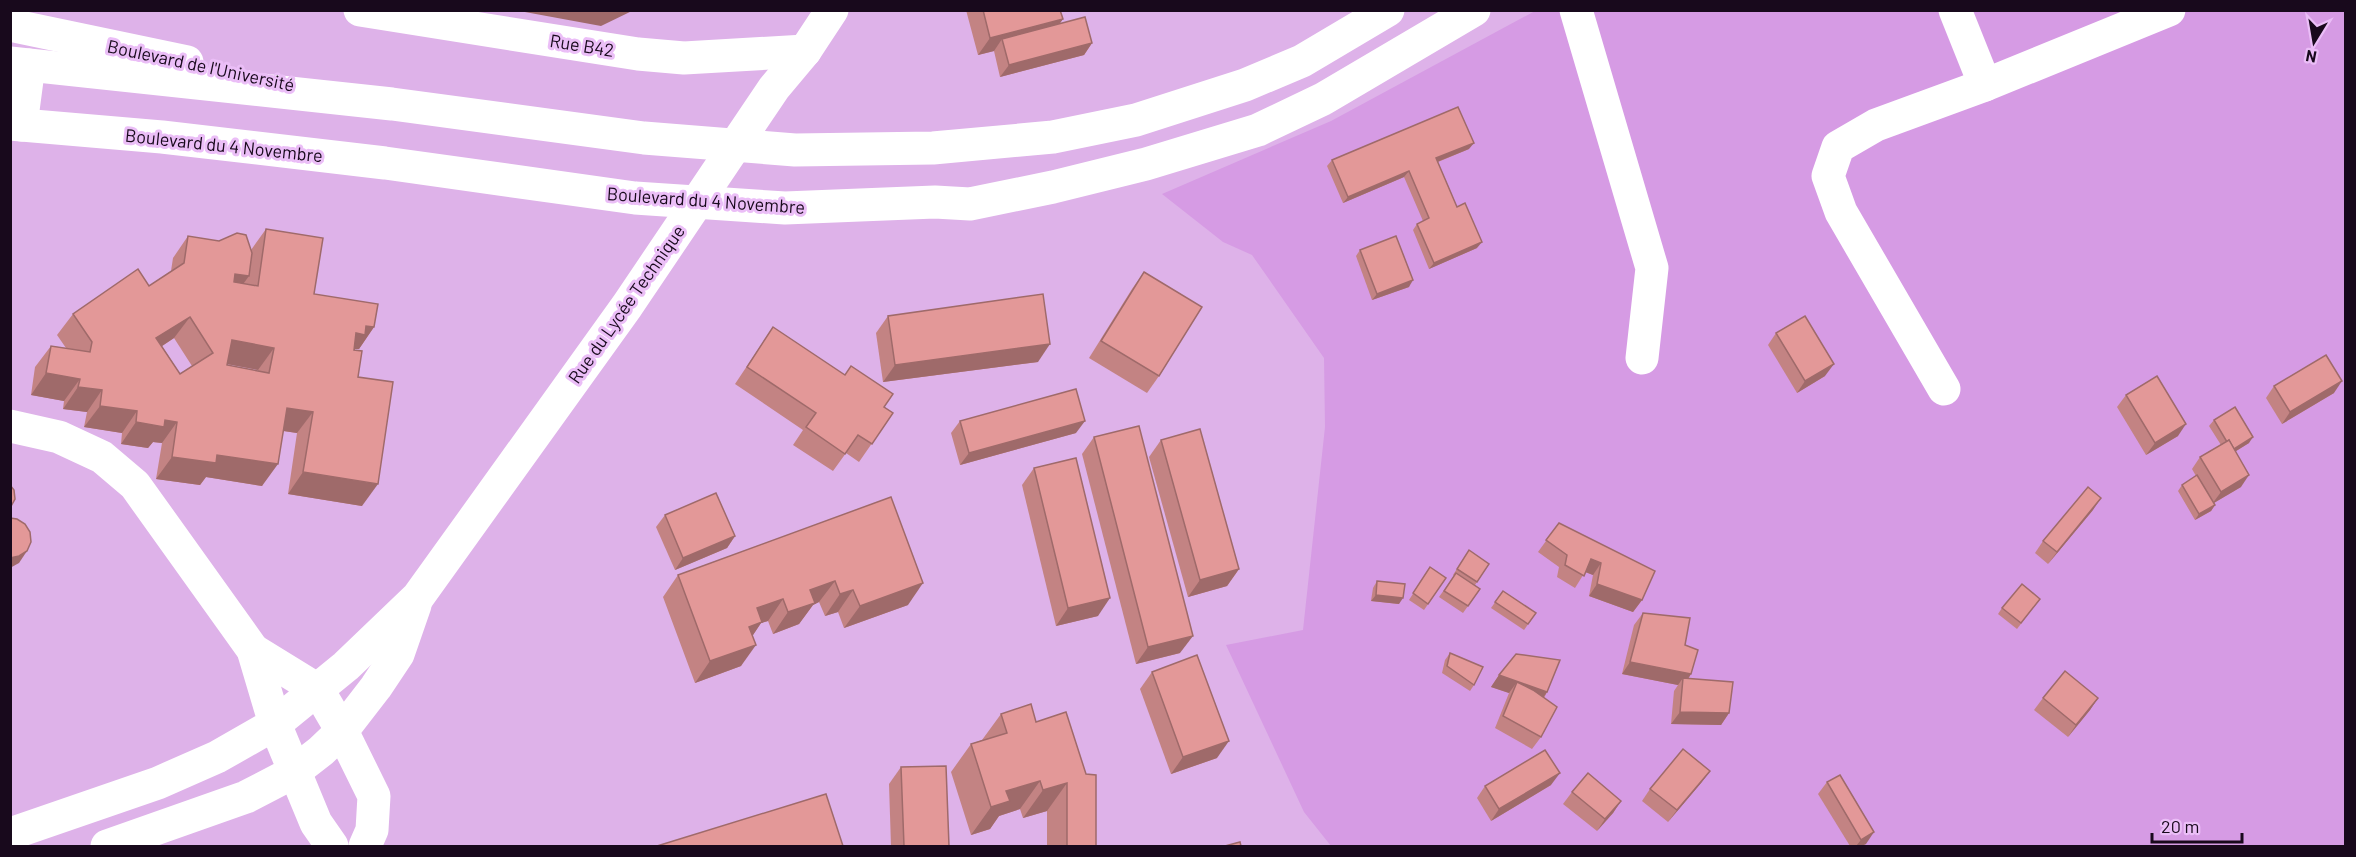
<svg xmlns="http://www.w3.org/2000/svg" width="2356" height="857" font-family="Barlow,sans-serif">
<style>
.green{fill:#d69be4}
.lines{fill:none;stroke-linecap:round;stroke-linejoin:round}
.minor{stroke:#fff;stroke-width:33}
.major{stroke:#fff;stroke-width:33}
.wall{fill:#c38383;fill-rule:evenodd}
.shaded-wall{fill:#9f6a6a}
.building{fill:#e39898;stroke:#9f6a6a;stroke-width:1.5;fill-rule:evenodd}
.labels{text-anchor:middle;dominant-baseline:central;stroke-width:6;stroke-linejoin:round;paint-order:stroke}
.street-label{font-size:18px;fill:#18091c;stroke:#ebbef7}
</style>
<rect width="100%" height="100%" fill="#deb2e9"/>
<polygon class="green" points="1535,11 2345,11 2345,846 1331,846 1304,812 1226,645 1303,630 1325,427 1324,358 1252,255 1223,242 1162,194 1331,121"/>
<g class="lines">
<g class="minor">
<polyline points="360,10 638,54 684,58 805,51"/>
<polyline points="1576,10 1652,268 1642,358"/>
<polyline points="1955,10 1985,85"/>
<polyline points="1944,389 1841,212 1828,176 1838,147 1876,125 1985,85 2169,10"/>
<polyline points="10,426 59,437 102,457 135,485 253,650 275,724 316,823 332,846"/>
<polyline points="253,650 318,690 342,731 374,796 372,830 365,846"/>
<polyline points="10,834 158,783 217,757 275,724 346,666 418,597 627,306 774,88 805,51 832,10"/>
<polyline points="107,846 246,797 294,772 321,751 342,731 376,687 398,654 415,605"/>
</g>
<g class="major">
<polyline points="10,25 187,62"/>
<polyline points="10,63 392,104 644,138 795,150 933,148 1053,137 1136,120 1245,85 1302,61 1388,10"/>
<polyline points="10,124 162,137 385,163 635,198 785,208 935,202 970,204 1053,187 1146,164 1258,130 1323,99 1474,10"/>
<polyline points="21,125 29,65"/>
</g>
</g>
<g class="wall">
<polygon points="966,10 1060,10 1063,19 1059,24 1092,43 1084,55 1000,77 994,51 978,55"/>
<polygon points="1469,149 1438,162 1457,207 1477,248 1429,269 1413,230 1417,224 1423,221 1404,177 1343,203 1327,166 1332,160"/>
<path d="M266,229L314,294L374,327L359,349H355V350L358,377L362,506L288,494L297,433L283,431L262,486L206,477L200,485L156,479L162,443L153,442L148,448L121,444L122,433L84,427L87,412L63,409L64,401L31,395L35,367L51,346L66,348L57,335L73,314L149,286L171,271L173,258L188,236L251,250ZM174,338L192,366L180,374L162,346ZM227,364L258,370V371L227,365Z"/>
<polygon points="1360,250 1409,287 1372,300 1356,256"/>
<polygon points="1144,272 1159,376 1147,393 1089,358 1132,289"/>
<polygon points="888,316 1038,362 883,382 876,333"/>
<polygon points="773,327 893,413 859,462 846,453 833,471 793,445 803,430 735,384"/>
<polygon points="1776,333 1825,376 1797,393 1768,345"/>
<polygon points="2274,386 2334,393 2282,424 2266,398"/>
<polygon points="2126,395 2178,436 2146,455 2117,407"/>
<polygon points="2214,420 2249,443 2236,451 2241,487 2214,503 2215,505 2211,511 2195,520 2178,491 2182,485 2196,476 2192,469 2200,457 2221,445 2209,426"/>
<polygon points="960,421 1076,433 960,465 951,433"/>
<polygon points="1094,437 1180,653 1136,664 1082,454"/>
<polygon points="1161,440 1239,569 1227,586 1188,597 1149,457"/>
<polygon points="1034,468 1098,616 1056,626 1022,485"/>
<polygon points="891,497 908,605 844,628 838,612 825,616 819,602 813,605 799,624 773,634 768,621 761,623 753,635 741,666 695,683 663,597 678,575"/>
<polygon points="2093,510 2048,564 2035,553 2043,541"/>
<polygon points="665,515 735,536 727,548 675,570 656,527"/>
<polygon points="1559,523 1642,600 1633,612 1589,596 1593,575 1585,572 1575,588 1557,577 1559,567 1538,552"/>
<polygon points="1469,550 1489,564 1475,585 1480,589 1463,613 1439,597 1454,576 1453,575"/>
<polygon points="1430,567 1446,578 1424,610 1409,600"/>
<polygon points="1377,581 1399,604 1371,601 1373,588"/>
<polygon points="1503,591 1536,613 1524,630 1491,608"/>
<polygon points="2040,599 2017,629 1998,614 2002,608"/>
<polygon points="1643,613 1685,645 1691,674 1688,679 1729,713 1721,725 1671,724 1674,691 1678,685 1622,674 1634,625"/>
<polygon points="1450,653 1474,685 1470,691 1442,673 1445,660"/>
<polygon points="1152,672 1217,758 1171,774 1140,689"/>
<polygon points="1499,675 1547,692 1544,698 1541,737 1532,749 1495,728 1509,693 1491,687"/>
<polygon points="2043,698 2098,698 2090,710 2068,737 2034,710"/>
<polygon points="1066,712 1096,846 1047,846 1047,811 1023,818 1020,809 999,816 990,829 971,835 951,772 971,744 982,740 1001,714 1036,722"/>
<polygon points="901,767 949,846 891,846 889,784"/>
<polygon points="1710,771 1701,783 1668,822 1642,801 1650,789"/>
<polygon points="1827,782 1866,844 1861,846 1850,846 1818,794"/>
<polygon points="1551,785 1491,821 1477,798 1485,786"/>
<polygon points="1572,792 1621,801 1613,813 1597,831 1563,804"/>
</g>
<g class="shaded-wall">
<polygon points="514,10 634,10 601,26"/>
<polygon points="1063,19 1051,36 1002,39 994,51 978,55 990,38"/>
<polygon points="1092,43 1084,55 1000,77 1009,65"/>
<polygon points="1474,143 1469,149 1432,164 1436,158"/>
<polygon points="1409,171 1404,177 1343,203 1348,197"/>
<polygon points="1482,242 1477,248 1429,269 1434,263"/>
<polygon points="235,274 249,276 233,298"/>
<polygon points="1413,280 1409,287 1372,300 1377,294"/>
<polygon points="190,317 174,338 141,360 156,338"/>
<polygon points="366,326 374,327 359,349 355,349 350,357 356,333"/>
<polygon points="232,340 274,348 258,370 216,362"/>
<polygon points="1050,344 1038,362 883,382 895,365"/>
<polygon points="1834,364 1825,376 1797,393 1805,381"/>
<polygon points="46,373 80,379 64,401 31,395"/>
<polygon points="2342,381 2334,393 2282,424 2290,412"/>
<polygon points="78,387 102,390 87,412 63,409"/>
<polygon points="100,406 137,411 122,433 84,427"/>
<polygon points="287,408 313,412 297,433 271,429"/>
<polygon points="165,420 177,422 162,443 153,442 148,448 121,444 136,422"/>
<polygon points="1085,421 1076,433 960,465 969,453"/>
<polygon points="2186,424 2178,436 2146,455 2155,443"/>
<polygon points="2253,437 2249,443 2228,456 2232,450"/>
<polygon points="217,455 278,464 262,486 206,477 200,485 156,479 172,457"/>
<polygon points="303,472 378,484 362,506 288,494"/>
<polygon points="2249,475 2241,487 2212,504 2221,492"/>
<polygon points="2101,498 2093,510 2048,564 2057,552"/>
<polygon points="2215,505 2211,511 2195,520 2199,514"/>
<polygon points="735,536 727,548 675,570 683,558"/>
<polygon points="27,551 19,563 10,568 10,558"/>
<polygon points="1591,559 1601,563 1593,575 1583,571"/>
<polygon points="1239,569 1227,586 1188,597 1200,580"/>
<polygon points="835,581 819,602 813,605 799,624 773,634 788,612 810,590"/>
<polygon points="923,583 908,605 844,628 860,606"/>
<polygon points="1597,584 1642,600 1633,612 1589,596"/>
<polygon points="853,590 838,612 825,616 840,594"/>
<polygon points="1376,595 1403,598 1399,604 1371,601"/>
<polygon points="1110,598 1098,616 1056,626 1068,608"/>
<polygon points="783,599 768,621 761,623 747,644 734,648 757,608"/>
<polygon points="1193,636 1180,653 1136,664 1148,647"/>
<polygon points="756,645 741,666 695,683 710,661"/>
<polygon points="1630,662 1691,674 1683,686 1683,678 1678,685 1622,674"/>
<polygon points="1499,675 1547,692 1539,704 1517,682 1509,693 1491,687"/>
<polygon points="2098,698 2090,710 2068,737 2076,725"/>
<polygon points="1680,712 1729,713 1721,725 1671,724"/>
<polygon points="1229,741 1217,758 1171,774 1183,757"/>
<polygon points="1710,771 1701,783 1668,822 1677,810"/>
<polygon points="1560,773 1551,785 1491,821 1499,809"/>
<polygon points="1040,781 1020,809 999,816 990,829 971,835 991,807 1006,791"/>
<polygon points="1067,783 1047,811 1023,818 1043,790"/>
<polygon points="1621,801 1613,813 1597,831 1605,819"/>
<polygon points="1874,832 1866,844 1861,846 1856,846 1861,840"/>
</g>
<g class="building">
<polygon points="983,10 1060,10 1063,19 990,38"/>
<polygon points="1085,17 1092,43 1009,65 1002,39"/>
<polygon points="1458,107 1474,143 1436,158 1457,207 1465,203 1482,242 1434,263 1417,224 1429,218 1409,171 1348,197 1332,160"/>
<path d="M266,229L323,238L314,294L378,304L374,327L366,326L365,335L356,333L354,350L362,351L358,377L393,382L378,484L303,472L313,412L287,408L278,464L217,455L216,463L172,457L177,422L165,420L164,427L136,422L137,411L100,406L102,390L78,387L80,379L46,373L51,346L90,352L92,342L73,314L138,269L149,286L184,263L188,236L219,241L237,233L246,235L252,253L249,276L235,274L234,282L258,286ZM190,317L213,353L180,374L156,338ZM232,340L274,348L269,373L227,365Z"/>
<polygon points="1396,236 1413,280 1377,294 1360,250"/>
<polygon points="1144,272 1202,307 1159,376 1101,341"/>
<polygon points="1043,294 1050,344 895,365 888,316"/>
<polygon points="1805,316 1834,364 1805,381 1776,333"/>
<polygon points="773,327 845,375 851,366 893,394 884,407 893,413 872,444 858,435 845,454 806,427 816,413 747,367"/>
<polygon points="2326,355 2342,381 2290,412 2274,386"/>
<polygon points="2157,376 2186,424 2155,443 2126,395"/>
<polygon points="1076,389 1085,421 969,453 960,421"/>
<polygon points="2235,407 2253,437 2234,449 2229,440 2227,442 2214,420"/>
<polygon points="1139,426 1193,636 1148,647 1094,437"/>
<polygon points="1200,429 1239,569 1200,580 1161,440"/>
<polygon points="2229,440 2249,475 2221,492 2200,457"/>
<polygon points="1076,458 1110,598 1068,608 1034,468"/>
<polygon points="2197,475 2215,505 2199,514 2182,485"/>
<polygon points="10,485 14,490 15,499 10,508"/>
<polygon points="2088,487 2101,498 2057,552 2043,541"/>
<polygon points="716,493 735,536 683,558 665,515"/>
<polygon points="891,497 923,583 860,606 853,590 840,594 835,581 810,590 815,603 788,612 783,599 757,608 762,622 749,627 756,645 710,661 678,575"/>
<polygon points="10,518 17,519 25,524 30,532 31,542 27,551 19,556 10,558"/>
<polygon points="1559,523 1655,571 1642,600 1597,584 1601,563 1591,559 1584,576 1565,565 1567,555 1546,540"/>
<polygon points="1469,550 1489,564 1477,582 1457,569"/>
<polygon points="1430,567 1446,578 1428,604 1413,593"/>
<polygon points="1456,573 1480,589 1468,606 1444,591"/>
<polygon points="1377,581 1405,584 1403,598 1376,595"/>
<polygon points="2022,584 2040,599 2021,623 2002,608"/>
<polygon points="1503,591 1536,613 1528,624 1495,602"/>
<polygon points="1643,613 1690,618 1685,645 1698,650 1691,674 1630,662"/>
<polygon points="1450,653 1483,667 1474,685 1447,666"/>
<polygon points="1516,654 1560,660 1547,692 1499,675"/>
<polygon points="1197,655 1229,741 1183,757 1152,672"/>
<polygon points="2065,671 2098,698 2076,725 2043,698"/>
<polygon points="1683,678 1733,682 1729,713 1680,712"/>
<polygon points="1517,682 1533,690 1557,707 1541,737 1503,716"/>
<polygon points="1031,704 1036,722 1066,712 1086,774 1096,775 1096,846 1067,846 1067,783 1043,790 1040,781 1006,791 1010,801 991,807 971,744 1007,733 1001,714"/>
<polygon points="1683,749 1710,771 1677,810 1650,789"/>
<polygon points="1545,750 1560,773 1499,809 1485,786"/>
<polygon points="946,766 949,846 904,846 901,767"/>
<polygon points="1588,773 1621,801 1605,819 1572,792"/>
<polygon points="1840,775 1874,832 1861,840 1827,782"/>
<polygon points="826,794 843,846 657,846"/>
<polygon points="1240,842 1241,846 1225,846"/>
</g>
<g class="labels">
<g class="street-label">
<text transform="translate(582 45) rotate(9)">Rue B42</text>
<text transform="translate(201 65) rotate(12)">Boulevard de l'Université</text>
<text transform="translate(224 145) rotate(6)">Boulevard du 4 Novembre</text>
<text transform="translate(706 200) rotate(4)">Boulevard du 4 Novembre</text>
<text transform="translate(626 304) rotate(-55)">Rue du Lycée Technique</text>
</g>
</g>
<rect width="2356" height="857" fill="none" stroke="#18091c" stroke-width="24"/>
<g transform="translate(2314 42) rotate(191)" stroke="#ebbef7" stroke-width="4.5" paint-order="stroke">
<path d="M0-4.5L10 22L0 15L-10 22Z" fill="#18091c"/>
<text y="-9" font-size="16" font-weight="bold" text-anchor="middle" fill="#18091c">N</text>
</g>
<path d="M2152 833v9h90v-9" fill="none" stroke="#18091c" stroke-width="3"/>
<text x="2161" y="833" font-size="18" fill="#18091c" stroke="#ebbef7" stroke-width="4.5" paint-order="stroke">20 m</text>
</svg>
